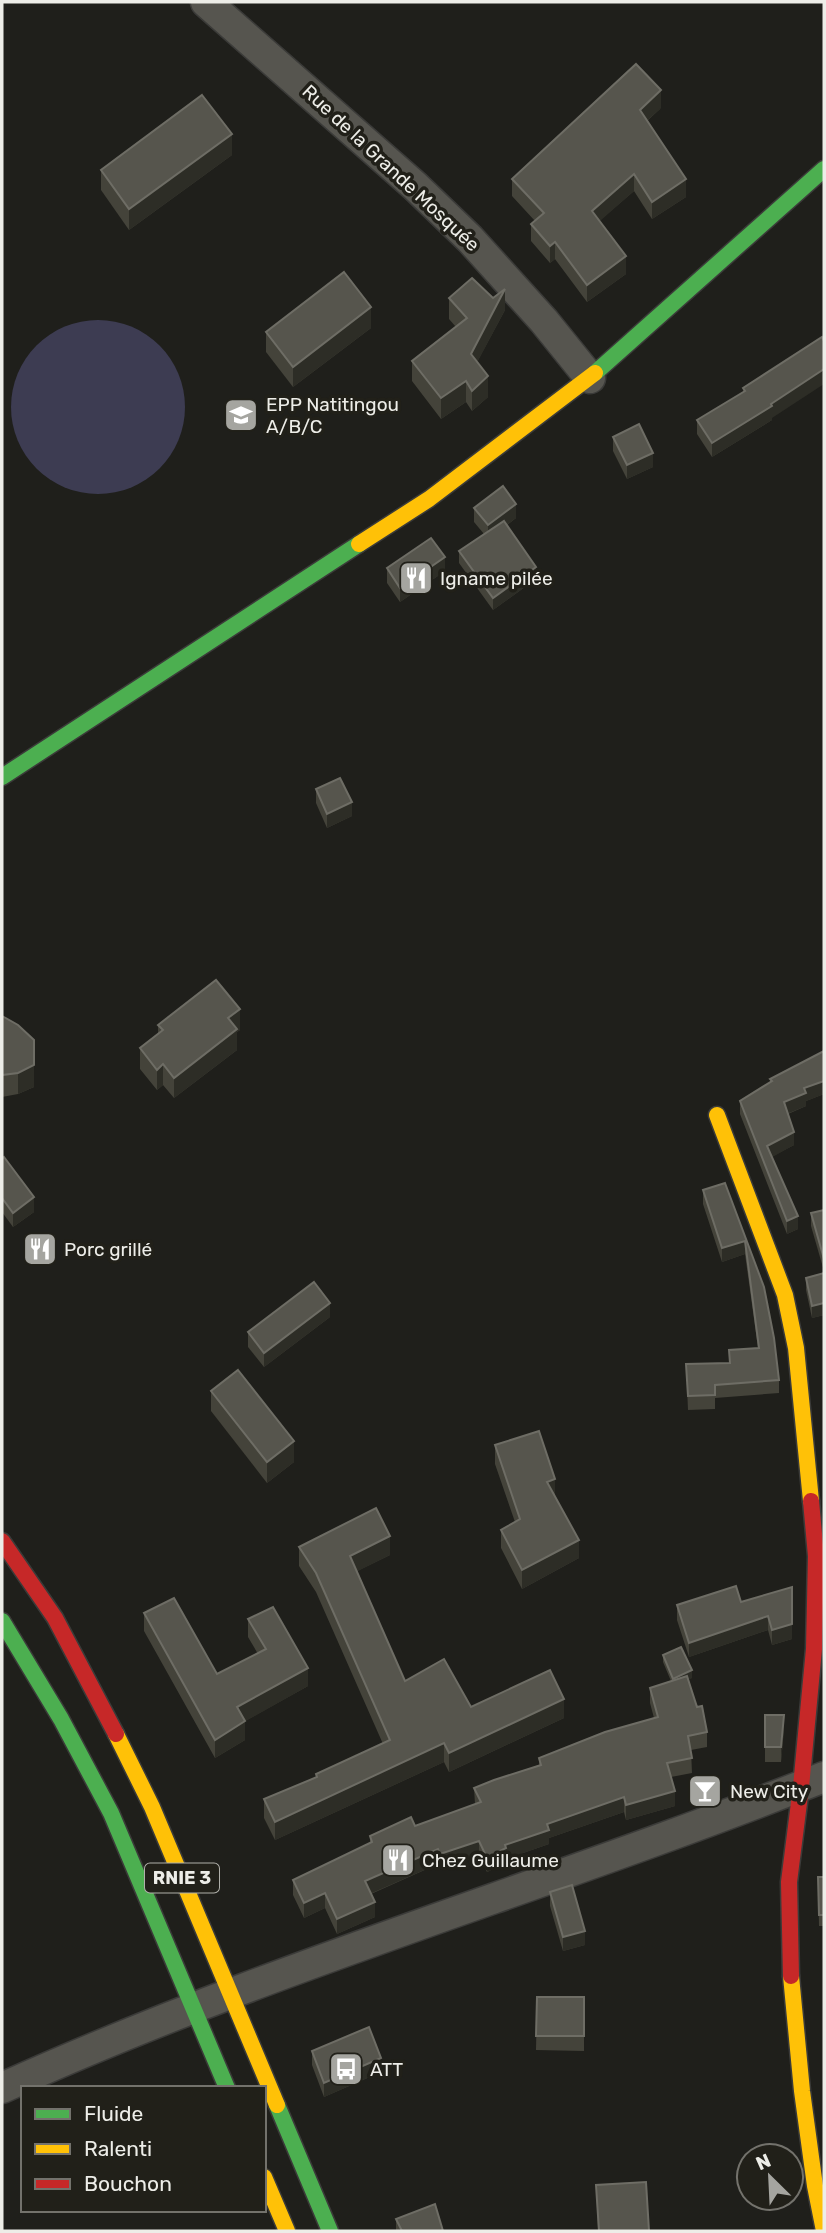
<svg xmlns="http://www.w3.org/2000/svg" width="826" height="2233" font-family="Rubik,sans-serif">
<style>
.green{fill:#3d3c52}
.lines{fill:none;stroke-linecap:round;stroke-linejoin:round}
.street-casing{stroke:#3b3b39;stroke-width:33}
.fast-casing{stroke:#3b3b39;stroke-width:19}
.slow-casing{stroke:#3b3b39;stroke-width:19}
.jam-casing{stroke:#3b3b39;stroke-width:19}
.street{stroke:#56554f;stroke-width:30}
.fast{stroke:#4caf50;stroke-width:16}
.slow{stroke:#ffc107;stroke-width:16}
.jam{stroke:#c62828;stroke-width:16}
.wall{fill:#44433a}
.shaded-wall{fill:#2d2d26}
.building{fill:#56554d;stroke:#6e6d65;stroke-width:2}
.labels{text-anchor:middle;dominant-baseline:central;stroke-width:7;stroke-linejoin:round;paint-order:stroke}
.shield{fill:#212019;stroke:#b0b0aa;stroke-width:2}
.shield-label{font-size:18px;font-weight:bold;fill:#edede8}
.street-label{font-size:19px;fill:#edede8;stroke:#212019}
.poi-label{font-size:19px;fill:#edede8;stroke:#212019;text-anchor:start}
</style>
<rect width="100%" height="100%" fill="#1f1f1b"/>
<circle class="green" cx="98" cy="407" r="87"/>
<g class="lines">
<g class="street-casing">
<g id="street">
<polyline points="206,2 415,186 470,239 544,321 590,378"/>
<path d="M2,2088C269,1967 552,1885 824,1777"/>
</g>
</g>
<g class="fast-casing">
<g id="fast">
<polyline points="595,373 824,169"/>
<polyline points="2,777 359,544"/>
<polyline points="2,1621 61,1719 111,1813 227,2088"/>
<polyline points="277,2105 330,2231"/>
</g>
</g>
<g class="slow-casing">
<g id="slow">
<polyline points="359,544 429,499 595,373"/>
<polyline points="717,1115 785,1295 796,1348 811,1501"/>
<polyline points="116,1734 152,1807 277,2105"/>
<polyline points="791,1976 802,2091 815,2186 824,2231"/>
<polyline points="264,2177 287,2231"/>
</g>
</g>
<g class="jam-casing">
<g id="jam">
<polyline points="2,1541 55,1618 116,1734"/>
<polyline points="791,1976 789,1882 801,1787 814,1649 816,1556 811,1501"/>
</g>
</g>
<use href="#street" class="street"/>
<use href="#fast" class="fast"/>
<use href="#slow" class="slow"/>
<use href="#jam" class="jam"/>
</g>
<g class="wall">
<polygon points="661,108 647,121 686,197 652,219 634,191 599,221 626,274 587,302 555,259 550,263 531,241 531,224 535,221 512,196 512,179"/>
<polygon points="232,155 129,230 101,190 101,170"/>
<polygon points="449,298 505,310 477,362 488,397 472,411 466,402 441,419 412,381 412,361 456,327 449,319"/>
<polygon points="371,328 293,387 266,352 266,332"/>
<polygon points="743,388 772,418 772,420 712,457 697,434 697,420 743,393"/>
<polygon points="613,437 653,467 627,479 613,451"/>
<polygon points="474,508 516,518 507,525 536,579 493,610 459,563 459,551 484,534 474,522"/>
<polygon points="387,568 445,571 400,602 387,583"/>
<polygon points="316,789 352,816 327,828 316,803"/>
<polygon points="2,1016 34,1087 18,1094 2,1097"/>
<polygon points="158,1025 240,1030 237,1032 237,1050 174,1098 163,1085 157,1090 140,1069 140,1048 158,1034"/>
<polygon points="824,1051 824,1094 806,1101 806,1106 788,1114 794,1145 771,1157 798,1229 787,1234 740,1114 740,1101 770,1082 770,1079"/>
<polygon points="2,1159 34,1212 13,1227 2,1212"/>
<polygon points="725,1183 764,1287 779,1380 779,1393 715,1398 715,1409 688,1410 686,1364 729,1363 729,1350 758,1348 745,1254 722,1262 703,1204 703,1190"/>
<polygon points="824,1210 824,1271 811,1226 811,1213"/>
<polygon points="824,1273 824,1315 812,1318 806,1290 806,1278"/>
<polygon points="330,1317 264,1367 248,1347 248,1332"/>
<polygon points="211,1391 294,1462 267,1483 211,1411"/>
<polygon points="495,1445 555,1496 579,1558 522,1589 501,1548 501,1530 515,1522 495,1464"/>
<polygon points="299,1547 390,1555 357,1571 405,1681 471,1707 564,1718 449,1772 444,1762 275,1840 264,1818 264,1799 316,1778 316,1774 383,1744 316,1592 299,1566"/>
<polygon points="792,1587 792,1639 772,1645 768,1630 689,1657 677,1620 677,1605 741,1602"/>
<polygon points="144,1613 217,1674 258,1654 248,1637 248,1619 308,1686 245,1721 245,1740 215,1758 144,1631"/>
<polygon points="663,1655 692,1678 688,1679 697,1707 707,1732 707,1747 691,1750 692,1773 671,1777 675,1806 626,1820 624,1812 549,1838 549,1844 506,1859 506,1863 487,1872 479,1856 440,1869 438,1864 371,1894 375,1917 337,1934 325,1908 304,1918 293,1895 293,1880 370,1843 370,1836 415,1826 475,1804 474,1788 539,1766 539,1758 654,1718 650,1703 650,1688 671,1681 663,1662"/>
<polygon points="765,1715 784,1729 781,1762 765,1762"/>
<polygon points="818,1877 824,1877 824,1928 824,1926 819,1926"/>
<polygon points="550,1892 585,1945 563,1951 550,1906"/>
<polygon points="537,1997 584,1997 584,2051 536,2050"/>
<polygon points="312,2051 381,2072 324,2097 312,2065"/>
<polygon points="596,2185 649,2231 598,2231"/>
<polygon points="396,2219 443,2231 396,2231"/>
</g>
<g class="shaded-wall">
<polygon points="661,90 661,108 640,127 640,110"/>
<polygon points="232,134 232,155 129,230 129,209"/>
<polygon points="634,174 634,191 592,228 592,211"/>
<polygon points="686,179 686,197 652,219 652,202"/>
<polygon points="555,242 555,259 550,263 550,246"/>
<polygon points="626,256 626,274 587,302 587,285"/>
<polygon points="505,289 505,310 471,374 471,354"/>
<polygon points="371,307 371,328 293,387 293,367"/>
<polygon points="824,369 824,384 772,418 772,420 712,457 712,443"/>
<polygon points="488,376 488,397 472,411 472,391"/>
<polygon points="466,381 466,402 441,419 441,398"/>
<polygon points="653,453 653,467 627,479 627,465"/>
<polygon points="516,504 516,518 488,539 488,525"/>
<polygon points="445,557 445,571 400,602 400,588"/>
<polygon points="536,567 536,579 493,610 493,598"/>
<polygon points="352,802 352,816 327,828 327,814"/>
<polygon points="240,1009 240,1030 237,1032 237,1050 174,1098 174,1078 228,1018"/>
<polygon points="163,1064 163,1085 157,1090 157,1070"/>
<polygon points="34,1065 34,1087 18,1094 18,1073"/>
<polygon points="824,1081 824,1094 806,1101 806,1106 784,1115 784,1102 804,1088"/>
<polygon points="794,1132 794,1145 767,1160 767,1146"/>
<polygon points="34,1197 34,1212 13,1227 13,1213"/>
<polygon points="798,1216 798,1229 787,1234 787,1221"/>
<polygon points="745,1241 745,1254 722,1262 722,1248"/>
<polygon points="330,1303 330,1317 264,1367 264,1353"/>
<polygon points="824,1303 824,1315 812,1318 812,1306"/>
<polygon points="294,1441 294,1462 267,1483 267,1462"/>
<polygon points="555,1479 555,1497 547,1482"/>
<polygon points="390,1536 390,1555 350,1575 350,1556"/>
<polygon points="579,1540 579,1558 522,1589 522,1570"/>
<polygon points="768,1616 768,1630 689,1657 689,1643"/>
<polygon points="792,1624 792,1639 772,1645 772,1630"/>
<polygon points="308,1668 308,1686 237,1726 237,1707"/>
<polygon points="692,1670 692,1678 673,1686 673,1679"/>
<polygon points="564,1699 564,1718 449,1772 449,1753"/>
<polygon points="784,1715 784,1729 781,1762 781,1747"/>
<polygon points="245,1721 245,1740 215,1758 215,1740"/>
<polygon points="444,1743 444,1762 275,1840 275,1822"/>
<polygon points="675,1791 675,1806 626,1820 626,1805"/>
<polygon points="624,1797 624,1812 549,1838 549,1844 506,1859 506,1863 487,1872 487,1858 505,1845 547,1824"/>
<polygon points="479,1841 479,1856 440,1869 440,1854"/>
<polygon points="438,1849 438,1864 365,1896 365,1881"/>
<polygon points="325,1893 325,1908 304,1918 304,1903"/>
<polygon points="375,1902 375,1917 337,1934 337,1919"/>
<polygon points="585,1931 585,1945 563,1951 563,1937"/>
<polygon points="381,2058 381,2072 324,2097 324,2083"/>
</g>
<g class="building">
<polygon points="636,64 661,90 640,110 686,179 652,202 634,174 592,211 626,256 587,285 555,242 550,246 531,224 544,213 512,179"/>
<polygon points="202,95 232,134 129,209 101,170"/>
<polygon points="344,272 371,307 293,367 266,332"/>
<polygon points="472,278 493,298 505,289 471,354 488,376 472,391 466,381 441,398 412,361 467,318 449,298"/>
<polygon points="822,337 824,341 824,369 771,404 772,406 712,443 697,420 745,391 743,388"/>
<polygon points="639,424 653,453 627,465 613,437"/>
<polygon points="503,486 516,504 488,525 474,508"/>
<polygon points="504,521 536,567 493,598 459,551"/>
<polygon points="431,538 445,557 400,588 387,568"/>
<polygon points="340,778 352,802 327,814 316,789"/>
<polygon points="216,980 240,1009 228,1018 237,1029 174,1078 163,1064 157,1070 140,1048 163,1030 158,1025"/>
<polygon points="2,1016 18,1025 34,1040 34,1065 18,1073 2,1075"/>
<polygon points="824,1051 824,1081 804,1088 806,1093 784,1102 794,1132 767,1146 798,1216 787,1221 740,1101 772,1081 770,1079"/>
<polygon points="4,1157 34,1197 13,1213 2,1198 2,1159"/>
<polygon points="725,1183 764,1287 774,1338 779,1380 715,1385 715,1395 688,1396 686,1364 730,1363 729,1350 759,1348 745,1241 722,1248 703,1190"/>
<polygon points="824,1210 824,1259 811,1213"/>
<polygon points="824,1273 824,1303 812,1306 806,1278"/>
<polygon points="314,1282 330,1303 264,1353 248,1332"/>
<polygon points="238,1370 294,1441 267,1462 211,1391"/>
<polygon points="539,1431 555,1479 547,1482 579,1540 522,1570 501,1530 520,1519 495,1445"/>
<polygon points="376,1508 390,1536 350,1556 405,1681 444,1659 471,1707 550,1670 564,1699 449,1753 444,1743 275,1822 264,1799 317,1777 316,1774 390,1740 316,1573 299,1547"/>
<polygon points="736,1586 741,1602 792,1587 792,1624 772,1630 768,1616 689,1643 677,1605"/>
<polygon points="174,1598 217,1674 266,1649 248,1619 273,1607 308,1668 237,1707 245,1721 215,1740 144,1613"/>
<polygon points="681,1647 692,1670 673,1679 663,1655"/>
<polygon points="687,1676 697,1707 702,1706 707,1732 688,1736 692,1758 667,1763 675,1791 626,1805 624,1797 547,1824 549,1830 505,1845 506,1848 487,1858 479,1841 440,1854 438,1849 365,1881 375,1902 337,1919 325,1893 304,1903 293,1880 372,1842 370,1836 411,1817 415,1826 481,1802 474,1788 494,1780 541,1765 539,1758 605,1732 658,1717 650,1688"/>
<polygon points="765,1715 784,1715 781,1747 765,1747"/>
<polygon points="818,1877 824,1877 824,1916 824,1915 819,1915"/>
<polygon points="572,1885 585,1931 563,1937 550,1892"/>
<polygon points="537,1997 584,1997 584,2036 536,2036"/>
<polygon points="369,2027 381,2058 324,2083 312,2051"/>
<polygon points="646,2182 649,2231 599,2231 596,2185"/>
<polygon points="435,2204 443,2231 402,2231 396,2219"/>
</g>
<defs>
<g id="school-square" transform="scale(1.75)"><rect x="-9" y="-9" width="18" height="18" rx="4" fill="#a5a5a0" stroke="#212019"/><path d="M0-5L7-2L0 1L-7-2ZM-4 1L0 2.5L4 1V4Q0 6-4 4Z" fill="#fff"/></g>
<g id="restaurant-square" transform="scale(1.75)"><rect x="-9" y="-9" width="18" height="18" rx="4" fill="#a5a5a0" stroke="#212019"/><path d="M-5-6h1v4h1v-4h1v4h1v-4h1v5L-1.5 .5V6h-2V.5L-5-1ZM5-6V6H3V1.5H1.5Q1.5-4 5-6Z" fill="#fff"/></g>
<g id="bar-square" transform="scale(1.75)"><rect x="-9" y="-9" width="18" height="18" rx="4" fill="#a5a5a0" stroke="#212019"/><path d="M-6-5H6L.8 .8V4.5H3.5V6h-7V4.5H-.8V.8Z" fill="#fff"/></g>
<g id="bus-square" transform="scale(1.75)"><rect x="-9" y="-9" width="18" height="18" rx="4" fill="#a5a5a0" stroke="#212019"/><path d="M-5-6H5V4H4V6H2V4H-2V6H-4V4H-5ZM-3.5-4V0h7V-4ZM-3.5 1.2v1.5H-2V1.2ZM2 1.2v1.5H3.5V1.2Z" fill="#fff"/></g>
</defs>
<g fill-rule="evenodd">
<use href="#school-square" x="241" y="415"/>
<use href="#restaurant-square" x="416" y="578"/>
<use href="#restaurant-square" x="40" y="1249"/>
<use href="#bar-square" x="705" y="1791"/>
<use href="#restaurant-square" x="398" y="1860"/>
<use href="#bus-square" x="346" y="2069"/>
</g>
<g class="labels">
<rect class="shield" x="145" y="1863.5" width="74" height="29" rx="5"/>
<g class="shield-label">
<text x="182" y="1878">RNIE 3</text>
</g>
<g class="street-label">
<text transform="translate(391 168) rotate(43)">Rue de la Grande Mosquée</text>
</g>
<g class="poi-label">
<text x="266" y="404">EPP Natitingou<tspan x="266" dy="22">A/B/C</tspan></text>
<text x="440" y="578">Igname pilée</text>
<text x="64" y="1249">Porc grillé</text>
<text x="730" y="1791">New City</text>
<text x="422" y="1860">Chez Guillaume</text>
<text x="370" y="2069">ATT</text>
</g>
</g>
<rect width="826" height="2233" fill="none" stroke="#edede8" stroke-width="7"/>
<rect x="21" y="2086" width="245" height="126" fill="#212019" stroke="#73726c" stroke-width="2"/>
<rect x="35" y="2109" width="35" height="10" fill="#4caf50" stroke="#73726c" stroke-width="2"/>
<text x="84" y="2121" font-size="21" fill="#edede8">Fluide</text>
<rect x="35" y="2144" width="35" height="10" fill="#ffc107" stroke="#73726c" stroke-width="2"/>
<text x="84" y="2156" font-size="21" fill="#edede8">Ralenti</text>
<rect x="35" y="2179" width="35" height="10" fill="#c62828" stroke="#73726c" stroke-width="2"/>
<text x="84" y="2191" font-size="21" fill="#edede8">Bouchon</text>
<g transform="translate(770 2177) rotate(336)"><circle r="33" fill="#212019" stroke="#73726c" stroke-width="2"/>
<path d="M0-5L12 26L0 18L-12 26Z" fill="#a5a5a0"/>
<text y="-10" font-size="19" font-weight="bold" text-anchor="middle" fill="#edede8">N</text>
</g>
</svg>
